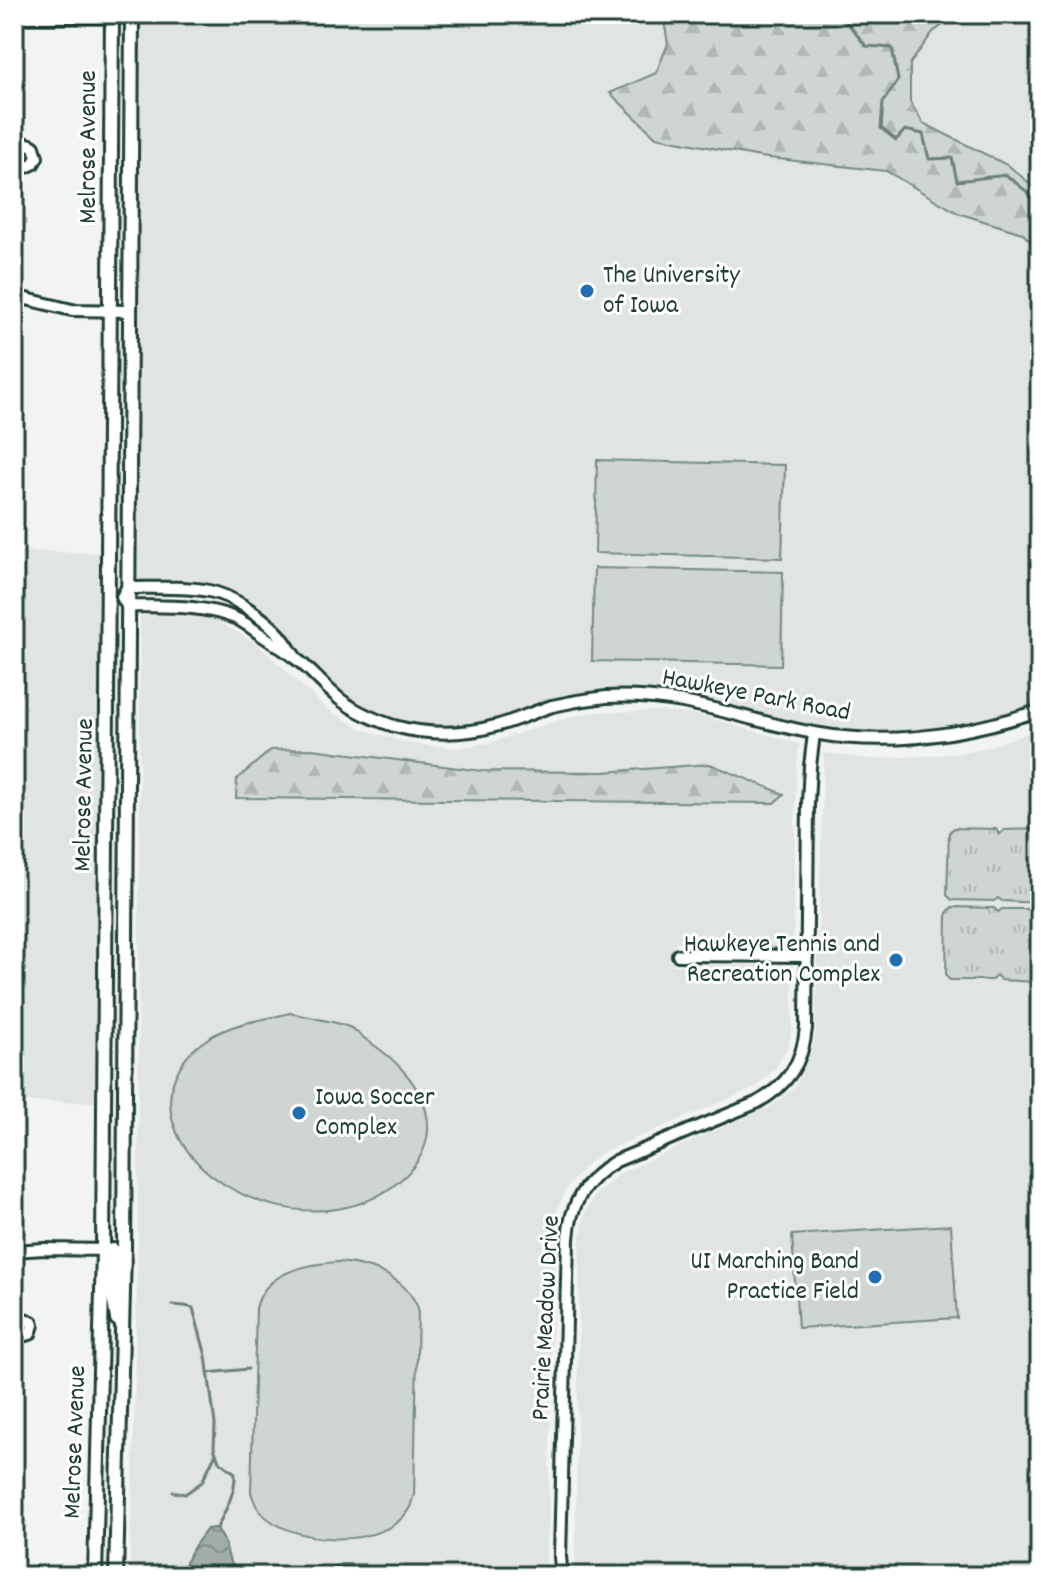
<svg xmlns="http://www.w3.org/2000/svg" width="1054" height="1590" font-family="Dekko,sans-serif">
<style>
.built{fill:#e0e4e3}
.grass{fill:#ced5d3;stroke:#768984;stroke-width:2}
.forest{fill:url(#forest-firs);stroke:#768984;stroke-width:2}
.park{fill:url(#park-tufts);stroke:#768984;stroke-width:2}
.water{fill:url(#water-waves);stroke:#6d807b;stroke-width:2}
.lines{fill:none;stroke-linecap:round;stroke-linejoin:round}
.stream{stroke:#6d807b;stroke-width:3}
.minor-casing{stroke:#1f3d34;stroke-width:16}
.major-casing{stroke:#1f3d34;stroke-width:18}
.minor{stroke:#fff;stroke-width:10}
.major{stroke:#fff;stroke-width:12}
.poi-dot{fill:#1f6fb2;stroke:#fff;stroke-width:3}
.labels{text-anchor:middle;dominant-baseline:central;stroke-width:6;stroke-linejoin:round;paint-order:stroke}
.street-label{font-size:26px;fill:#1f3d34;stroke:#fff}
.poi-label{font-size:26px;fill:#1f3d34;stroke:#fff;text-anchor:start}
</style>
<defs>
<pattern id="forest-firs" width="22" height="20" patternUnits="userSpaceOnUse" patternTransform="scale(2)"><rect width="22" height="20" fill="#ced5d3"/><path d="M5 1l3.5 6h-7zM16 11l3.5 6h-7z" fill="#b0b8b6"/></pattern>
<pattern id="park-tufts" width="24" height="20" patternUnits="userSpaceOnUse" patternTransform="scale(2)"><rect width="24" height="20" fill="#ced5d3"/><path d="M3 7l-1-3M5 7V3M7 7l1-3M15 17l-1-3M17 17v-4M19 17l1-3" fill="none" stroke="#b0b8b6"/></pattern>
<pattern id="water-waves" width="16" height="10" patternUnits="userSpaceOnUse" patternTransform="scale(2)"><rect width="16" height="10" fill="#a1adaa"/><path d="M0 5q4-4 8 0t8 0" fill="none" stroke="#838e8b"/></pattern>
</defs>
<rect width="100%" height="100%" fill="#f2f3f3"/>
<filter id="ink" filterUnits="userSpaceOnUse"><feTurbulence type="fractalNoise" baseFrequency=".0125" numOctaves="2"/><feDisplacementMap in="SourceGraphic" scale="16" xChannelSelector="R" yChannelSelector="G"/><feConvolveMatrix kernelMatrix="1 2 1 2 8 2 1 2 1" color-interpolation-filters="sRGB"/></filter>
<g filter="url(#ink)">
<g class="built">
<polygon points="137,14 1040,14 1040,704 996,719 954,728 918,732 879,734 851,732 810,727 731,705 680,694 653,691 617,691 596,693 550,703 483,723 449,727 417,724 383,715 346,696 313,668 265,619 231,595 145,583 138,580 134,574"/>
<polygon points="14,551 104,553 98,1102 14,1102"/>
<polygon points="190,613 221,623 256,643 328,710 364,730 411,744 457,748 489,743 544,725 591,712 660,711 699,715 799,744 796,775 793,948 675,942 673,965 793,965 792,1028 789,1044 775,1069 755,1088 603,1152 585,1166 567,1188 558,1207 554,1244 548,1532 545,1576 129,1576 133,1478 138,1226 140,616"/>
<polygon points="1040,729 1040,1576 575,1576 580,1241 585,1212 597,1193 620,1173 773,1105 796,1086 815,1043 824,753 871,759 951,754 989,747"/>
</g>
<g class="grass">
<polygon points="597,460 785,465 782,558 595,553"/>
<polygon points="594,568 783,572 781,665 592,661"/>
<path d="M290,1013C307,1017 333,1021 349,1027C356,1030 362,1037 368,1041C425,1078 457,1139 392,1187C329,1233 223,1208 182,1143C173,1127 168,1109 171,1091C175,1069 190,1049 209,1038C232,1023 263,1020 290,1013Z"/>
<polygon points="951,1225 957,1318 798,1328 792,1235"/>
<path d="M338,1262C370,1265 405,1276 418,1308L414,1495C413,1496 411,1506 410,1507C388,1551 287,1546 259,1510C255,1504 253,1499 251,1492L256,1309C263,1273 306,1264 338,1262Z"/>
</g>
<g class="forest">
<polygon points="663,14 976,14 950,20 933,32 910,64 910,102 923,123 1009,166 1040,192 1040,251 1022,233 958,213 886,171 760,157 656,137 610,93 656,73 668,44"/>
<polygon points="312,749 482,771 603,772 710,764 784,794 774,803 236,798 237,779 271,750"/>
</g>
<g class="park">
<polygon points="954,828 996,829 999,835 1004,830 1038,829 1038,833 1040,833 1040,903 1002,901 998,898 994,901 952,900 947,895 949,832"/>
<polygon points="952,907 994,908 998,912 1002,909 1040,909 1040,979 1035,979 1034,982 1001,980 996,975 992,980 950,980 946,976 947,913"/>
</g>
<g class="water">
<polygon points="214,1528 217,1528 224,1541 230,1562 242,1576 184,1576 185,1563 195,1545 207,1529"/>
<polygon points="341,1564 364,1564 366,1570 355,1576 315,1576"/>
</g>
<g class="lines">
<g class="stream">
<polyline points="840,14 866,46 892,48 898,80 883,102 881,128 896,140 905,130 923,134 929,159 952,158 957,181 1006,175 1040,202"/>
<path d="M172,1305L185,1306L193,1308L206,1356L215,1424L214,1448L219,1461L235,1473C236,1492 225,1511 217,1528"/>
<polyline points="208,1373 248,1369"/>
<polyline points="173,1492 185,1494 202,1482 215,1455"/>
</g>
<g class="minor-casing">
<g id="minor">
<polyline points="14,17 132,17"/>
<path d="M14,150C19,143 27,142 34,147L37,157L33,164L26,167L18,165L14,161"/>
<polyline points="14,296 72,310 130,311"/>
<path d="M296,658C290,650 285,640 278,633C262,616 231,595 209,591C183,586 154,588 127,588L122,597L127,606C163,607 201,604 235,618C244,622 252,628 260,634C272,642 284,649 295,658C310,669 321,683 335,695C351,710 373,719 394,726C426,735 463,735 495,726C515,721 533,712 552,706C570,702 588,699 606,697C683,692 741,720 814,733C891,747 967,735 1040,710"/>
<polyline points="678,955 807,956"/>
<polyline points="14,1251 44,1249 108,1250"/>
<polyline points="14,1315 32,1322 33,1325 30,1334 26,1335 14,1331"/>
<path d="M562,1576L560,1557L568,1239C570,1204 585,1179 616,1161L756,1103C787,1086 803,1063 806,1028L808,803L810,766L814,734"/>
</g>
</g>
<g class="major-casing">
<g id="major">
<polyline points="113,1250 113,1295 117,1319"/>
<polyline points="95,1576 103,1250 112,14"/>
<polyline points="116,1576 124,1250 132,14"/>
</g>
</g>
<use href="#minor" class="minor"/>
<use href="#major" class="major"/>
</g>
</g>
<g class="poi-dot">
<circle cx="587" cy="291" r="8"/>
<circle cx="896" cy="960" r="8"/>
<circle cx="299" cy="1113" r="8"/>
<circle cx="875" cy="1277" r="8"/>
</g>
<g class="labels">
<g class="street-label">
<text transform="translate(89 147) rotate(-90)">Melrose Avenue</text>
<text transform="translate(756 696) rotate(11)">Hawkeye Park Road</text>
<text transform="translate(85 795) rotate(-89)">Melrose Avenue</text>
<text transform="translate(547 1318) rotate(-87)">Prairie Meadow Drive</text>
<text transform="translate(76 1442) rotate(-88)">Melrose Avenue</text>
</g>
<g class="poi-label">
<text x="603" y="276">The University<tspan x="603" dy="30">of Iowa</tspan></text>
<text x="880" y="945" text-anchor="end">Hawkeye Tennis and<tspan x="880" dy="30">Recreation Complex</tspan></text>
<text x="315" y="1098">Iowa Soccer<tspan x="315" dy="30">Complex</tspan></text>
<text x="859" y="1262" text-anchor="end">UI Marching Band<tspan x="859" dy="30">Practice Field</tspan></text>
</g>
</g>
<rect width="1054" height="1590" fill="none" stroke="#fff" stroke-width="48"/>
<rect x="24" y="24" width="1006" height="1542" fill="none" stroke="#1f3d34" stroke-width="3" filter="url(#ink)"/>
</svg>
